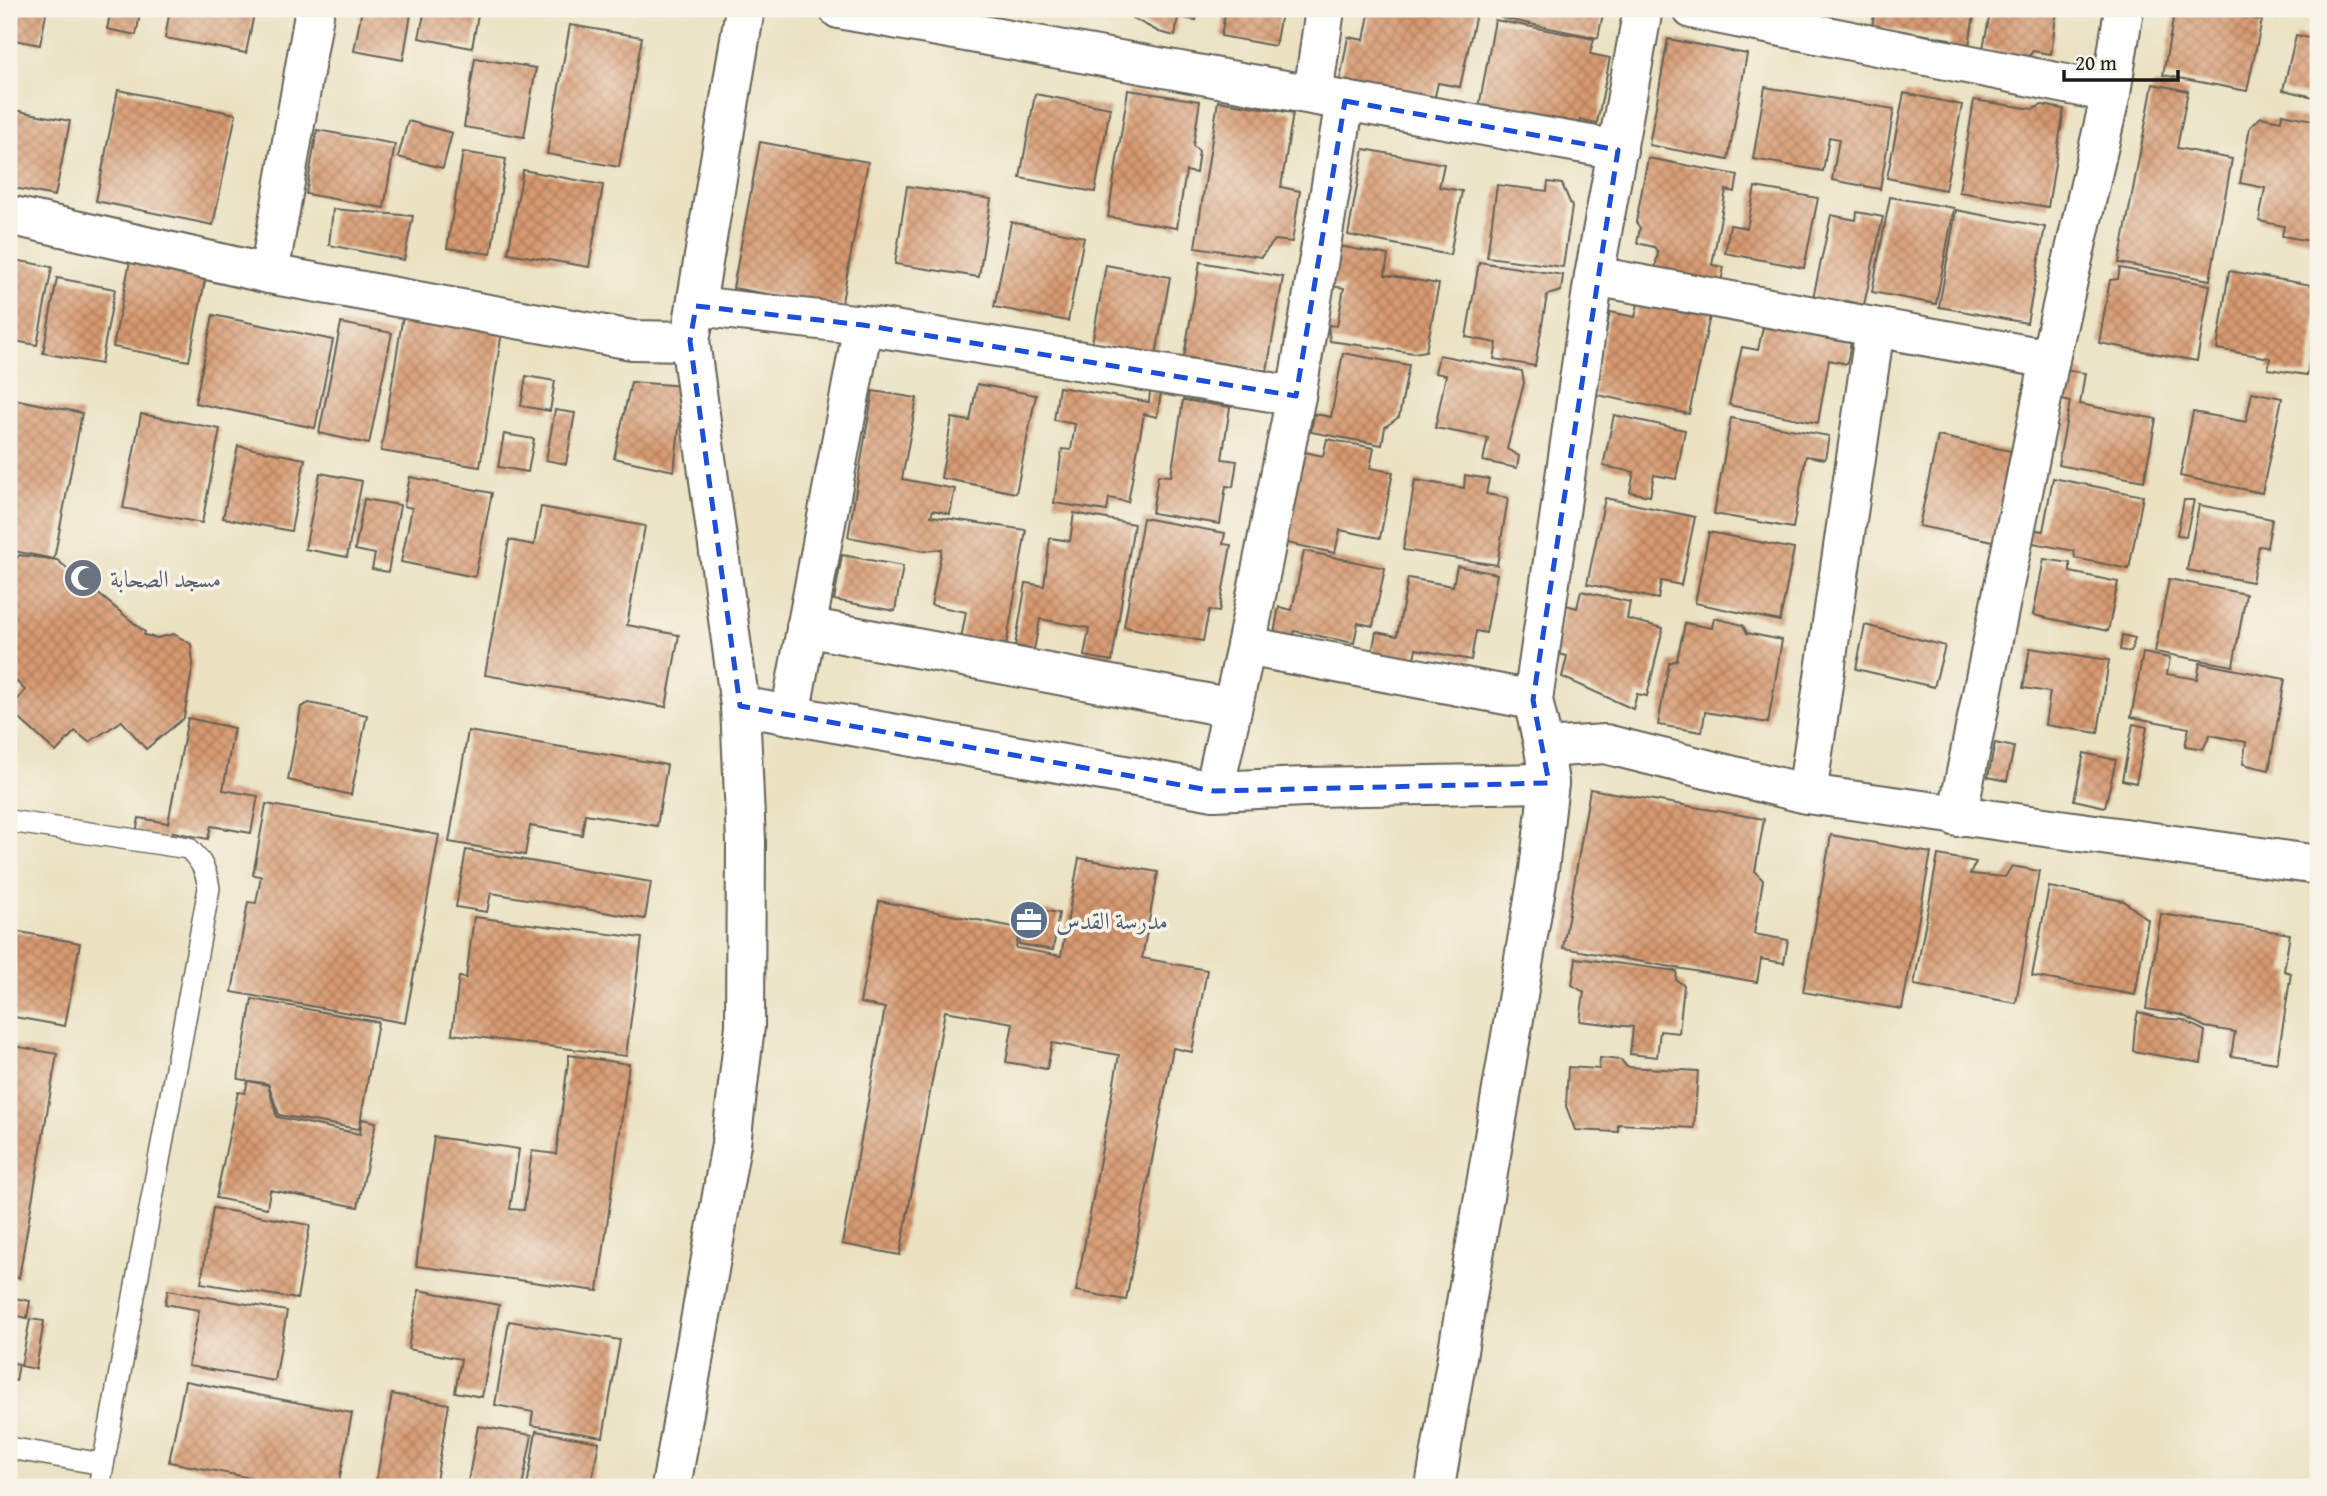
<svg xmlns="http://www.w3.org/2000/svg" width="2327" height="1496" font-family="'Gentium Book Plus',Amiri,serif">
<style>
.building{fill:url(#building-cross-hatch)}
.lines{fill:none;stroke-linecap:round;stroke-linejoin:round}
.service-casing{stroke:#646156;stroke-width:24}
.minor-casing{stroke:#646156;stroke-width:42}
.service{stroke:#fff;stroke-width:21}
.minor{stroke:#fff;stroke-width:38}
.marked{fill:none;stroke:#1d4ed8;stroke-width:5;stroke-dasharray:14 9;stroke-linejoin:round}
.labels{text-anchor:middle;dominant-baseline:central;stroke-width:7;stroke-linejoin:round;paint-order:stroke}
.worship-label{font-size:24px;fill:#5b616d;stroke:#f7f3e8;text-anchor:start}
.service-label{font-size:24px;fill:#4e5e75;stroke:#f7f3e8;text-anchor:start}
</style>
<defs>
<pattern id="building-cross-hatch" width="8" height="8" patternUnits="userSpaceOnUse" patternTransform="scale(1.75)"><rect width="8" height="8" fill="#d79a71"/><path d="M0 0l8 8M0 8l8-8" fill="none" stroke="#ae7d5c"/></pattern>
</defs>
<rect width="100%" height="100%" fill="#f7f3e8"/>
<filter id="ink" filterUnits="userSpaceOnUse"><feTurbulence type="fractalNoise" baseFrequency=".0143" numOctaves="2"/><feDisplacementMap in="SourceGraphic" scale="14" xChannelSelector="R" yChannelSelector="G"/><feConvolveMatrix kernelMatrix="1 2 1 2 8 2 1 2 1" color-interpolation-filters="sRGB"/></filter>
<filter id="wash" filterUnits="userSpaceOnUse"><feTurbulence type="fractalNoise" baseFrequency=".00686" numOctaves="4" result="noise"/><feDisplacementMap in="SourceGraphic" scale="28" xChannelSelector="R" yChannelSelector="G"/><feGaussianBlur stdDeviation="1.57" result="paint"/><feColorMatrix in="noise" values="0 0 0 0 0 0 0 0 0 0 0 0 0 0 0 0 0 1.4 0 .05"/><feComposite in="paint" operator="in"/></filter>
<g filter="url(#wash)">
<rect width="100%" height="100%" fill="#ebe2c2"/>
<g id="blocks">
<g class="building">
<polygon points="9,9 47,9 40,45 9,39"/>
<polygon points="111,9 141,9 136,35 107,29"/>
<polygon points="170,9 255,9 246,53 165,38"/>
<polygon points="362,9 412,9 403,60 354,51"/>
<polygon points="425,9 479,9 472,48 419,38"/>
<polygon points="1121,9 1198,9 1196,20 1178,17 1175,36 1159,32 1123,13"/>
<polygon points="1226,9 1282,9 1275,46 1221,36"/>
<polygon points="1370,9 1477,9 1460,87 1438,83 1434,100 1340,80 1348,37 1364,40"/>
<polygon points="1502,9 1604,9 1598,38 1501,18"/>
<polygon points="1875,9 1975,9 1968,51 1949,48 1950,39 1872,26"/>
<polygon points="1991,9 2057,9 2051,54 2033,51 2028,57 1983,48"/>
<polygon points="2175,9 2195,9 2262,20 2247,91 2163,75"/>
<polygon points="2234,9 2277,9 2276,18"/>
<polygon points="1495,20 1594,39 1590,54 1610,58 1597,123 1580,120 1577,137 1477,118"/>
<polygon points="570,25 642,37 619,167 547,154"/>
<polygon points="2296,35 2318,40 2318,98 2283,90"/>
<polygon points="1668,39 1747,54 1728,160 1649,145"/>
<polygon points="475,58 536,68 524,137 464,127"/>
<polygon points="2153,84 2188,91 2177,148 2232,159 2210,280 2119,263"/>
<polygon points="1765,87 1894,109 1880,189 1832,180 1839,139 1829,137 1823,171 1753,159"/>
<polygon points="118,90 236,114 213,225 96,201"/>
<polygon points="1128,90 1200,101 1193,146 1199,151 1196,173 1186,171 1177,228 1108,217"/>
<polygon points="1904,93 1962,105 1945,190 1887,178"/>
<polygon points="1035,94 1110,108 1095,192 1020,178"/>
<polygon points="1974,100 2033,109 2042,105 2064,109 2048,207 1959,192"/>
<polygon points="1218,101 1293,113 1281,187 1300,191 1292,242 1275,240 1261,257 1195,247"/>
<polygon points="9,109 70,121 55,196 9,187"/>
<polygon points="2282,114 2318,121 2318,235 2316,242 2282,236 2284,226 2259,221 2265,188 2240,183 2250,127 2261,117 2281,121"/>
<polygon points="408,121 452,133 443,168 398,157"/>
<polygon points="317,130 395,144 384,208 306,194"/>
<polygon points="760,142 868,162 841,307 733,288"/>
<polygon points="1364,149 1444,164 1439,187 1462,191 1450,255 1348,235"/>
<polygon points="463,152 506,159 491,254 447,248"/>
<polygon points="1648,158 1738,175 1735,192 1726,190 1712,265 1724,267 1720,287 1654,275 1658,252 1654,247 1637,243 1640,228 1636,222"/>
<polygon points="523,170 603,185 589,267 508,253"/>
<polygon points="1548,182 1562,184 1572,207 1563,267 1487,257 1497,185 1547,191"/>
<polygon points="907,186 991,199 979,277 895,264"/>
<polygon points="1755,187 1818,198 1804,268 1725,253 1730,225 1747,228"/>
<polygon points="1890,197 1954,208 1936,304 1872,292"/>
<polygon points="333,209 413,216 404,260 329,245"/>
<polygon points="1956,210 2045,227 2027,323 1939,307"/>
<polygon points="1857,212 1883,217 1864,305 1846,301 1844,314 1811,307 1831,215 1856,220"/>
<polygon points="1011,222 1084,237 1068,321 994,307"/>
<polygon points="1339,246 1388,255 1385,275 1439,284 1426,351 1414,353 1330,341 1328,325 1337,326 1344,288 1332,286"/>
<polygon points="9,259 52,267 37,345 9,340"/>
<polygon points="130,261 206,275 189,361 113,347"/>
<polygon points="1200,262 1283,277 1267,371 1184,357"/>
<polygon points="1479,262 1563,275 1561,291 1547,295 1535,366 1494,359 1497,343 1466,337"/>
<polygon points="1106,265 1170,277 1156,355 1092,343"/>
<polygon points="2120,268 2210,285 2197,361 2099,343 2110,280 2118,279"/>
<polygon points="2229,271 2318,286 2318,304 2307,375 2268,369 2270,358 2217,349"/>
<polygon points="57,278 115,289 101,364 43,353"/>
<polygon points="1640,296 1711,311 1689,414 1593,394 1610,312 1635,317"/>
<polygon points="404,309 503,326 480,467 381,451"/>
<polygon points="213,315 333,340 315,428 195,403"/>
<polygon points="341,323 392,333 369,444 319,433"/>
<polygon points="1764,323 1851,342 1847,364 1829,360 1818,423 1729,405 1742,347 1758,350"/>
<polygon points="1343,353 1409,365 1399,417 1385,427 1382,445 1311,432 1314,414 1331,417"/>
<polygon points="1439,355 1522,371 1524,383 1507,449 1519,456 1517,468 1483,461 1488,438 1435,428 1446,375 1435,373"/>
<polygon points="2064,370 2085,373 2080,404 2156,419 2144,481 2058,465 2070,402 2058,399"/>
<polygon points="526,376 555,381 550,411 521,406"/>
<polygon points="631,382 684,386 674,471 614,458"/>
<polygon points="977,384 1036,395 1016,493 941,478 952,418 970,421"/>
<polygon points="1059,387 1149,402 1150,392 1161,393 1157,417 1144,414 1128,502 1109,498 1107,511 1054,503 1062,449 1071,450 1075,424 1054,420"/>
<polygon points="873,391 917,398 902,479 955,489 950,514 933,510 931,516 1026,530 1004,658 959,650 966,612 931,605 942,549 925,551 848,537"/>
<polygon points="2252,392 2282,398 2262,493 2180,476 2193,412 2246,422"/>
<polygon points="9,398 82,413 54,559 9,550"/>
<polygon points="1183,400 1230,407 1222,459 1237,461 1233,487 1226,486 1220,524 1152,513 1158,475 1171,476"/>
<polygon points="555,410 575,413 566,464 546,460"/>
<polygon points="141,414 220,429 202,523 123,508"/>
<polygon points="1614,415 1685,430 1676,479 1654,475 1650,496 1630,492 1634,472 1603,466"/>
<polygon points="1731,418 1829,436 1825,459 1806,456 1793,528 1714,514"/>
<polygon points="504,434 534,439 528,472 498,467"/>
<polygon points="1938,436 2011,451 1993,541 1919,526"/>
<polygon points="1327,439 1374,448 1370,468 1393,472 1380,538 1340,530 1335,553 1282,542 1300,451 1323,456"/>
<polygon points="238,446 305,459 291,531 223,518"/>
<polygon points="320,473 362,481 347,557 305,549"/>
<polygon points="1465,475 1489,479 1486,494 1508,498 1497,565 1403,550 1415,480 1464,488"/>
<polygon points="410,477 492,493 475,577 401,562 412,508 404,506"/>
<polygon points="2053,478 2143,496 2129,569 2075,558 2074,551 2028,542 2030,529 2043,531"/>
<polygon points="1605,498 1695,517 1681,585 1661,581 1658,599 1587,584"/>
<polygon points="364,499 400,505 388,572 372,569 375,554 355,550"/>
<polygon points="2184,500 2194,500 2186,536 2177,535"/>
<polygon points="2199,505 2272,519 2267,547 2259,546 2252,582 2187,570"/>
<polygon points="541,507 645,526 627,625 679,635 666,707 485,675 509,540 534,545"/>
<polygon points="1074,513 1134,524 1112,661 1084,656 1089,628 1040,619 1034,650 1015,646 1026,583 1044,586 1050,538 1070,541"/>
<polygon points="1143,518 1225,533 1223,544 1231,545 1219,612 1209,610 1203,641 1124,627"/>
<polygon points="1709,532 1794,549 1780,621 1695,603"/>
<polygon points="1304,551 1385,568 1373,626 1358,623 1354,643 1294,631 1291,642 1273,638 1279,607 1292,610"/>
<polygon points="19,555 57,560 145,632 144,635 157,638 174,634 191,644 193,664 184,718 146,749 122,721 89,742 75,731 56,752 10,710 25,690 9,674 9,569"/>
<polygon points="842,555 903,566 895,611 834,600"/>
<polygon points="2044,559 2070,563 2070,572 2118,582 2108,631 2033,615"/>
<polygon points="1457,566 1497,574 1486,633 1476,631 1471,660 1416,649 1412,666 1371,658 1376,632 1397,636 1408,578 1453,586"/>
<polygon points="2169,579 2246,594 2233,666 2155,652"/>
<polygon points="1581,591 1630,602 1627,619 1663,628 1647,696 1637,694 1633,709 1562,677 1567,656 1555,653 1566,605 1577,608"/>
<polygon points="1714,618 1743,625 1747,633 1782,640 1768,723 1705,712 1702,732 1658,725 1669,663 1677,660 1685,623 1712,628"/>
<polygon points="1865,625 1945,646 1934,687 1856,669"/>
<polygon points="2122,635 2135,638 2131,652 2120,650"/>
<polygon points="2030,648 2109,660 2098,733 2045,725 2050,692 2023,688"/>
<polygon points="2143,653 2170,658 2167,674 2197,679 2200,663 2285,679 2269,770 2243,764 2246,742 2210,735 2203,749 2185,746 2189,728 2131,717"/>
<polygon points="309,703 367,715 351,795 288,780 301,707"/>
<polygon points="188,718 234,728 223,790 258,796 251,833 211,826 208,839 173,832 171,840 136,833 139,818 168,823"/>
<polygon points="2133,724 2147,727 2136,783 2122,780"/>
<polygon points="468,731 667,765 657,826 585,814 582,835 530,826 525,855 449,842"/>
<polygon points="1995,743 2014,747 2007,781 1988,777"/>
<polygon points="2084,753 2116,760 2105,807 2074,800"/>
<polygon points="1590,789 1764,819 1755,872 1763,880 1754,934 1788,940 1784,963 1761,959 1757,982 1563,948"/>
<polygon points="266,804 439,835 405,1023 232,992 248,902 256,903 261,876 253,875"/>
<polygon points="1831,835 1931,853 1902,1009 1803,992"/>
<polygon points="466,850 651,882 645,919 491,893 487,912 456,907"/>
<polygon points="1938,855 1976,862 1970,874 2005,877 2012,866 2039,871 2016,1003 1914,985"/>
<polygon points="1079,858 1158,872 1142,958 1207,970 1192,1052 1173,1048 1126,1300 1076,1291 1119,1055 1052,1043 1047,1069 1006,1062 1013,1023 945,1011 900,1255 842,1244 885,1008 860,1003 879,901 1019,928 1016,948 1061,956"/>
<polygon points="2049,887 2124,901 2148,920 2135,995 2032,976"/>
<polygon points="1025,907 1059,913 1053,950 1019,944"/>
<polygon points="2161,914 2290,934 2284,971 2291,973 2277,1063 2231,1056 2235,1032 2205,1027 2182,1015 2146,1009"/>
<polygon points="474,917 642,938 626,1056 452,1034 459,977 466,978"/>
<polygon points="9,930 80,943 65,1026 9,1016"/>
<polygon points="1576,958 1677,971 1676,980 1684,985 1679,1033 1660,1031 1657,1057 1630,1054 1633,1027 1580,1021 1584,992 1572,985"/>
<polygon points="252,999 378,1022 359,1129 279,1115 268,1084 238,1079"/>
<polygon points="2138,1012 2160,1018 2183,1020 2205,1031 2201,1063 2133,1051 2135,1026"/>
<polygon points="9,1045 57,1054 19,1278 9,1276"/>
<polygon points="569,1055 629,1064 598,1291 416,1266 434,1137 519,1149 510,1209 524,1210 532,1151 556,1154"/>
<polygon points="1600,1058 1621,1060 1627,1067 1698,1071 1694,1128 1618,1124 1618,1132 1575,1130 1566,1106 1568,1067 1599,1069"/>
<polygon points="248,1081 268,1085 277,1117 360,1134 362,1119 376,1122 358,1207 270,1190 267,1208 216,1198 238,1092 245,1093"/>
<polygon points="213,1208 310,1225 297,1299 201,1283"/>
<polygon points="168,1290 287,1311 275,1381 188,1366 199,1310 165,1304"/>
<polygon points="419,1290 499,1305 482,1397 455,1392 461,1359 408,1349"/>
<polygon points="9,1297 30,1301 27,1318 9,1314"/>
<polygon points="30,1319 44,1321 36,1369 21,1366"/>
<polygon points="509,1321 620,1340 603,1437 531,1425 533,1412 495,1405"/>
<polygon points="9,1362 19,1364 16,1381 9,1379"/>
<polygon points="185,1381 352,1413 338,1487 298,1487 169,1462"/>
<polygon points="392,1394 449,1404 435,1487 375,1487"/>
<polygon points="478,1426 532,1435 522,1487 467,1487"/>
<polygon points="536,1431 599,1442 591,1487 527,1487"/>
</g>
</g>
</g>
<g filter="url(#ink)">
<use href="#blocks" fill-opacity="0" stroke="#646156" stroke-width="2"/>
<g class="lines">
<g class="service-casing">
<g id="service">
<path d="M9,821L188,848C201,860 206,870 209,888L99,1487"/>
<polyline points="9,1448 103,1464"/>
</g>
</g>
<g class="minor-casing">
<g id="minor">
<polyline points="839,9 1345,101 1296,396 1246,646 1214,791"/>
<polyline points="1692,9 2111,93"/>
<polyline points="1313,95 1325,9"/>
<polyline points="1345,101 1618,150"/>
<polyline points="9,215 269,274 632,340 690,341 745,9"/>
<polyline points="269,274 315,9"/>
<polyline points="1594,276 2050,359"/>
<polyline points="696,306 863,325 1296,396"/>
<polyline points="806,627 1232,708"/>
<polyline points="1246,646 1533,700"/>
<polyline points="740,706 1214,791 1305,787 1549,783"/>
<polyline points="790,715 863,325"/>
<polyline points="1544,748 1605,744 1807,794 2318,865"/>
<polyline points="1807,794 1875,328"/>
<polyline points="1957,817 2050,359 2111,93 2124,9"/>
<polyline points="671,1487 731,1144 745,1026 746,841 740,706 690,341"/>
<polyline points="1435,1487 1539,870 1549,783 1544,748 1533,700 1594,276 1643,9"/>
</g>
</g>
<use href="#service" class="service"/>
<use href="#minor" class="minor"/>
</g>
</g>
<path class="marked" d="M1345,101L1618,150L1533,700L1549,783L1214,791L740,706L690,341L696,306L863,325L1296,396Z"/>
<defs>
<g id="mosque-disc" transform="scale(2.0125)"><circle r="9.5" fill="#6b7280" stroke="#f7f3e8"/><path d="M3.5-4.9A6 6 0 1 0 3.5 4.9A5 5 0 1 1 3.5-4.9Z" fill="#fff"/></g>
<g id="office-disc" transform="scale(2.0125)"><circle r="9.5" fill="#5c6f8a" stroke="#f7f3e8"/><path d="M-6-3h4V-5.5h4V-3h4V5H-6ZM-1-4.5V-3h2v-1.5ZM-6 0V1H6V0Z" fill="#fff"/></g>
</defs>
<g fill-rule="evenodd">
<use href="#mosque-disc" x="83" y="578"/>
<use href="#office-disc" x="1029" y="920"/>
</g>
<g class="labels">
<g class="worship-label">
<text x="110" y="578">مسجد الصحابة</text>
</g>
<g class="service-label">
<text x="1056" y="920">مدرسة القدس</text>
</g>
</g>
<rect width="2327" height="1496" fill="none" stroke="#f7f3e8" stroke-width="35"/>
<path d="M2064 70v10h114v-10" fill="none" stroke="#1c1c1c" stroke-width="3.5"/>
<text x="2075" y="70" font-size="21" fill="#1c1c1c" stroke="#f7f3e8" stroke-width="5" paint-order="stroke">20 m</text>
</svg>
